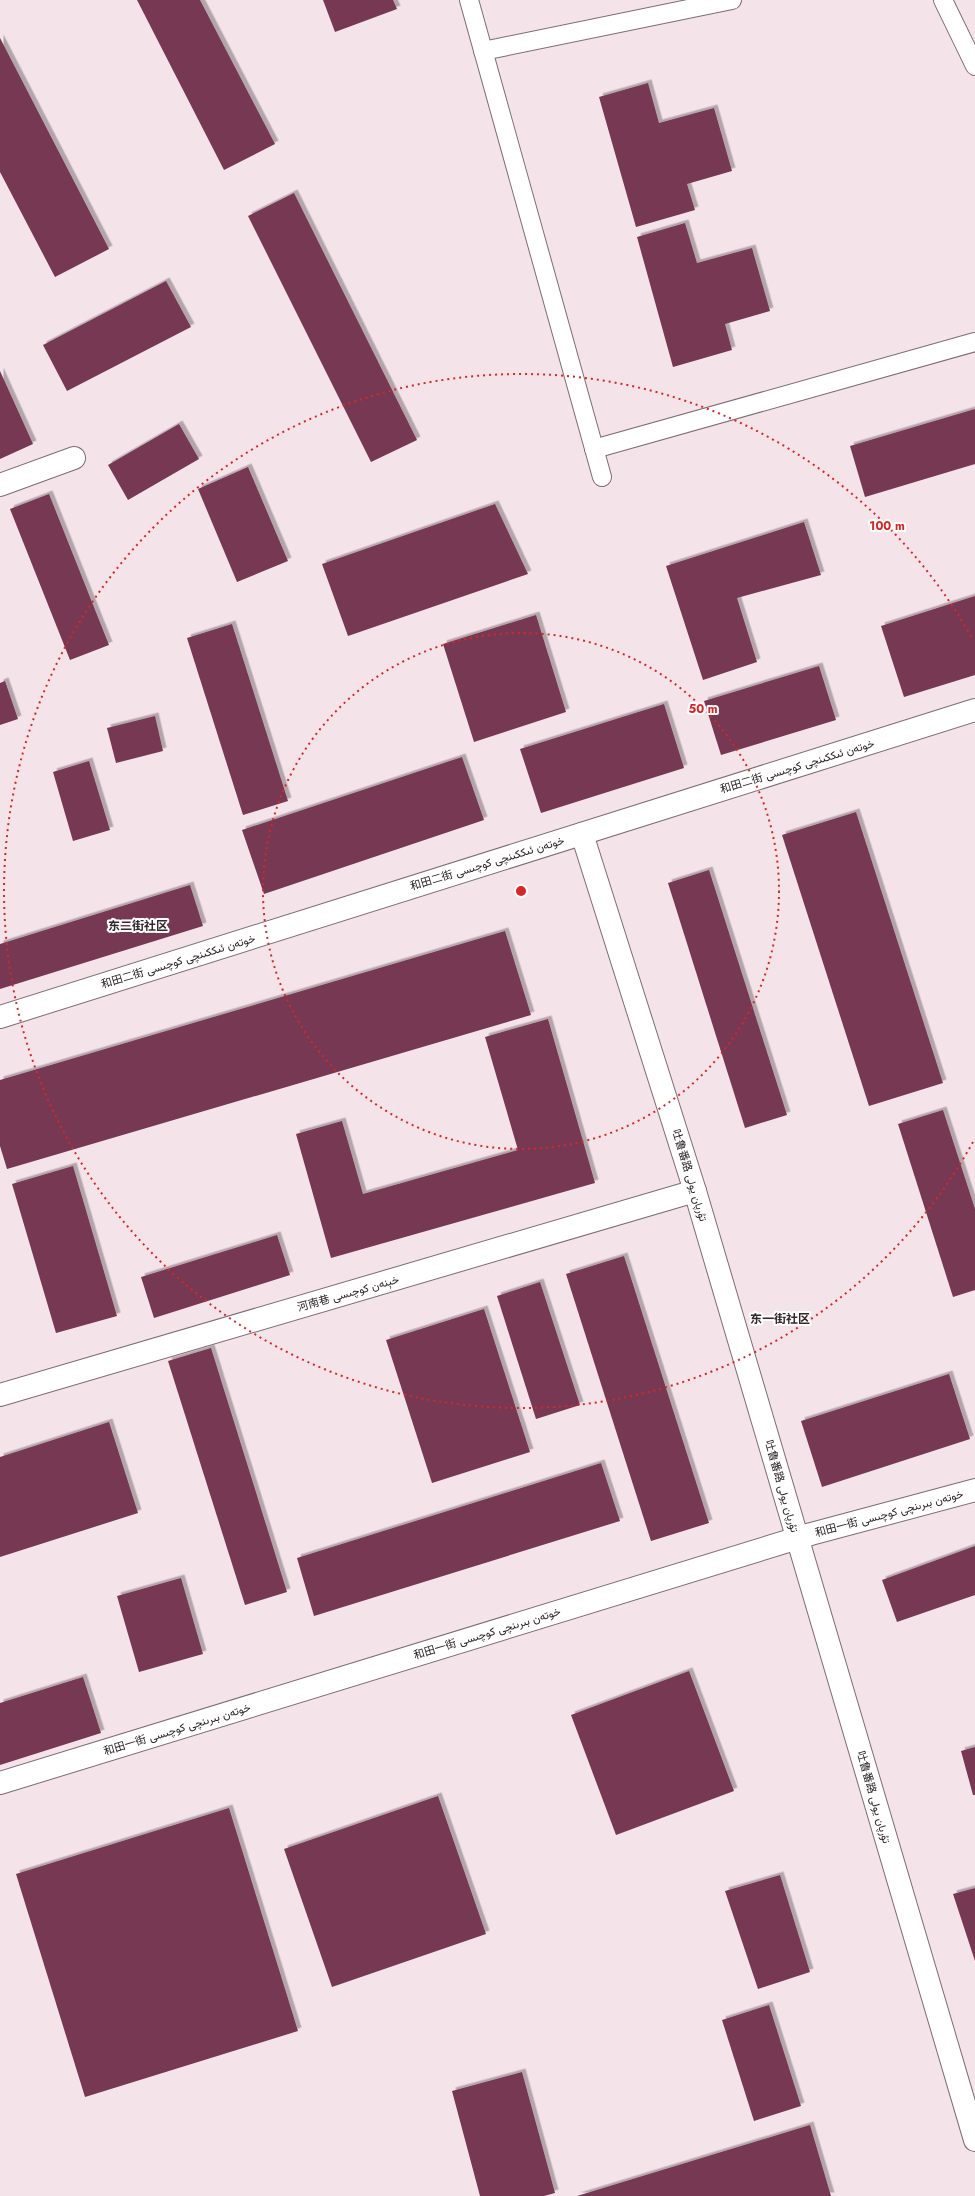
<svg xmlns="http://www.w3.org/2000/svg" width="975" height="2196" font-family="Jost,Vazirmatn,'Noto Sans SC',sans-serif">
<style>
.building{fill:#763753;filter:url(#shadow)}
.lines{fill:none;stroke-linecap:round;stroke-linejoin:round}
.service-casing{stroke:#7d6d73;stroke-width:20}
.minor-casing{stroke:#7d6d73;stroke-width:24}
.service{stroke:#fff;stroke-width:18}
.minor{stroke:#fff;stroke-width:22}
.ring{fill:none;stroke:#d62828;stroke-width:2;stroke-dasharray:2 4}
.labels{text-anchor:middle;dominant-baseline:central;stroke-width:4;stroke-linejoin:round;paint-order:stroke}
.street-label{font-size:11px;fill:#292225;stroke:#fff}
.neighbourhood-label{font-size:12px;font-weight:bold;fill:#35282d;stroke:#fff}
.centre{fill:#d62828;stroke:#fff;stroke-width:2}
.ring-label{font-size:12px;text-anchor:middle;font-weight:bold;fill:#d62828;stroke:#fff;stroke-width:4;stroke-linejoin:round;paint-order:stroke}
</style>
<defs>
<filter id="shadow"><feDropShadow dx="3.5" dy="-3.5" stdDeviation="0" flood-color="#0004"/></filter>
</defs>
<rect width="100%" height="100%" fill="#f4e3e9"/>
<g class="building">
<polygon points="137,0 200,0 275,144 224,170"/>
<polygon points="323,0 393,0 397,9 335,32"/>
<polygon points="0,38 109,249 55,277 0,172"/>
<polygon points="648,83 659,123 714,108 732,171 687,184 695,210 636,227 599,97"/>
<polygon points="294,193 417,440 371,462 248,216"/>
<polygon points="685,223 697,263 752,248 770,311 725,324 732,350 673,367 637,237"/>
<polygon points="166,281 191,327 67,391 43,345"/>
<polygon points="0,371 33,444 0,459"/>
<polygon points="975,409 975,464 865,497 850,446"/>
<polygon points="179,424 199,459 128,500 108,465"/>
<polygon points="248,467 288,561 237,582 198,489"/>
<polygon points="49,494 109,645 70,660 10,509"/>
<polygon points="495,504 528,574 348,636 322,564"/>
<polygon points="804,522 821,575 737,598 757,662 703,680 666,566"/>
<polygon points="975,596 975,675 904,697 881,626"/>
<polygon points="536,615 566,712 474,742 443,644"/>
<polygon points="232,624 288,801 243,815 187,638"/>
<polygon points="819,666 836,720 721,755 704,701"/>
<polygon points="5,681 18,719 0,725 0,683"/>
<polygon points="664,704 684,768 541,813 520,749"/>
<polygon points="155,716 163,751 116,763 107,728"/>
<polygon points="462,757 484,820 264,894 242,830"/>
<polygon points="89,761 110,830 73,841 53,772"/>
<polygon points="856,812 943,1083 869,1106 782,835"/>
<polygon points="709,870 787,1115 745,1128 668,883"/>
<polygon points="190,885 203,926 0,989 0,944"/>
<polygon points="505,931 531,1015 7,1169 0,1146 0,1080"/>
<polygon points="548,1019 595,1183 331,1258 296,1134 342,1121 363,1194 518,1150 485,1037"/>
<polygon points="943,1110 975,1209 975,1290 953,1297 898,1124"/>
<polygon points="73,1166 117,1316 56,1333 12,1184"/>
<polygon points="277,1235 290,1275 154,1318 141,1277"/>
<polygon points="624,1256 709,1523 651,1541 566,1274"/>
<polygon points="540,1282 580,1405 536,1419 497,1296"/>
<polygon points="484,1309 530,1452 432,1483 386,1340"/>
<polygon points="211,1348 287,1592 245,1605 168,1361"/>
<polygon points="949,1374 970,1439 822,1487 801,1421"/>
<polygon points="109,1422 138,1513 0,1557 0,1457"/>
<polygon points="601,1463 620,1521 314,1616 297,1558"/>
<polygon points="975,1546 975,1595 897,1622 882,1580"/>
<polygon points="181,1578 203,1654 139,1672 117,1596"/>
<polygon points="689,1671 734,1791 616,1835 571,1715"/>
<polygon points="83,1677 101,1733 0,1765 0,1703"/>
<polygon points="975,1747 975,1795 973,1795 961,1751"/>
<polygon points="438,1796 486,1934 332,1987 284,1849"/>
<polygon points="229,1808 298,2031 85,2097 16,1874"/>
<polygon points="780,1875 810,1972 758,1989 725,1891"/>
<polygon points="975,1888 975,1961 953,1894"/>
<polygon points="769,2005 801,2106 754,2121 722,2020"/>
<polygon points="522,2072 555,2193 544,2196 480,2196 452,2091"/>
<polygon points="810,2125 831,2196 577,2196"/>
</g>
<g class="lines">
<g class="service-casing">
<g id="service">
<polyline points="469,0 602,477"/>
<polyline points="943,0 975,66"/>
<polyline points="483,51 732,0"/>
<polyline points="594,449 975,342"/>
</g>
</g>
<g class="minor-casing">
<g id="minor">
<polyline points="0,485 74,458"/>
<polyline points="582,834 695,1191 975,2140"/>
<polyline points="0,1017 975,710"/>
<polyline points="0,1395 695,1191"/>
<polyline points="0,1783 811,1534 975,1490"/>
</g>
</g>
<use href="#service" class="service"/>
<use href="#minor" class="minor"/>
</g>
<g class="ring">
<circle cx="521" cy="891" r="258"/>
<path d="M973 1142A517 517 0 1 1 973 640"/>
</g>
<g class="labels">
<g class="street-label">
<text transform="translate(797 766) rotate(-17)">和田二街 خوتەن ئىككىنچى كوچىسى</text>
<text transform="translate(487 863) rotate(-17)">和田二街 خوتەن ئىككىنچى كوچىسى</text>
<text transform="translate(178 961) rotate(-17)">和田二街 خوتەن ئىككىنچى كوچىسى</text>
<text transform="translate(690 1175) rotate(73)">吐鲁番路 تۇرپان يولى</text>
<text transform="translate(348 1293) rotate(-16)">河南巷 خېنەن كوچىسى</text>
<text transform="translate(782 1486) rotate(74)">吐鲁番路 تۇرپان يولى</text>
<text transform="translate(889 1513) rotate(-15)">和田一街 خوتەن بىرىنچى كوچىسى</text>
<text transform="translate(487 1633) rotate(-17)">和田一街 خوتەن بىرىنچى كوچىسى</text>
<text transform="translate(177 1729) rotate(-17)">和田一街 خوتەن بىرىنچى كوچىسى</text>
<text transform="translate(874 1797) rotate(74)">吐鲁番路 تۇرپان يولى</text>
</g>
<g class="neighbourhood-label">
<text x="138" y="926">东二街社区</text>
<text x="780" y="1319">东一街社区</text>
</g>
</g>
<circle cx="521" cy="891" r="6" class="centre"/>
<g class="ring-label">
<text x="887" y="530">100 m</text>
<text x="703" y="713">50 m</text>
</g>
</svg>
